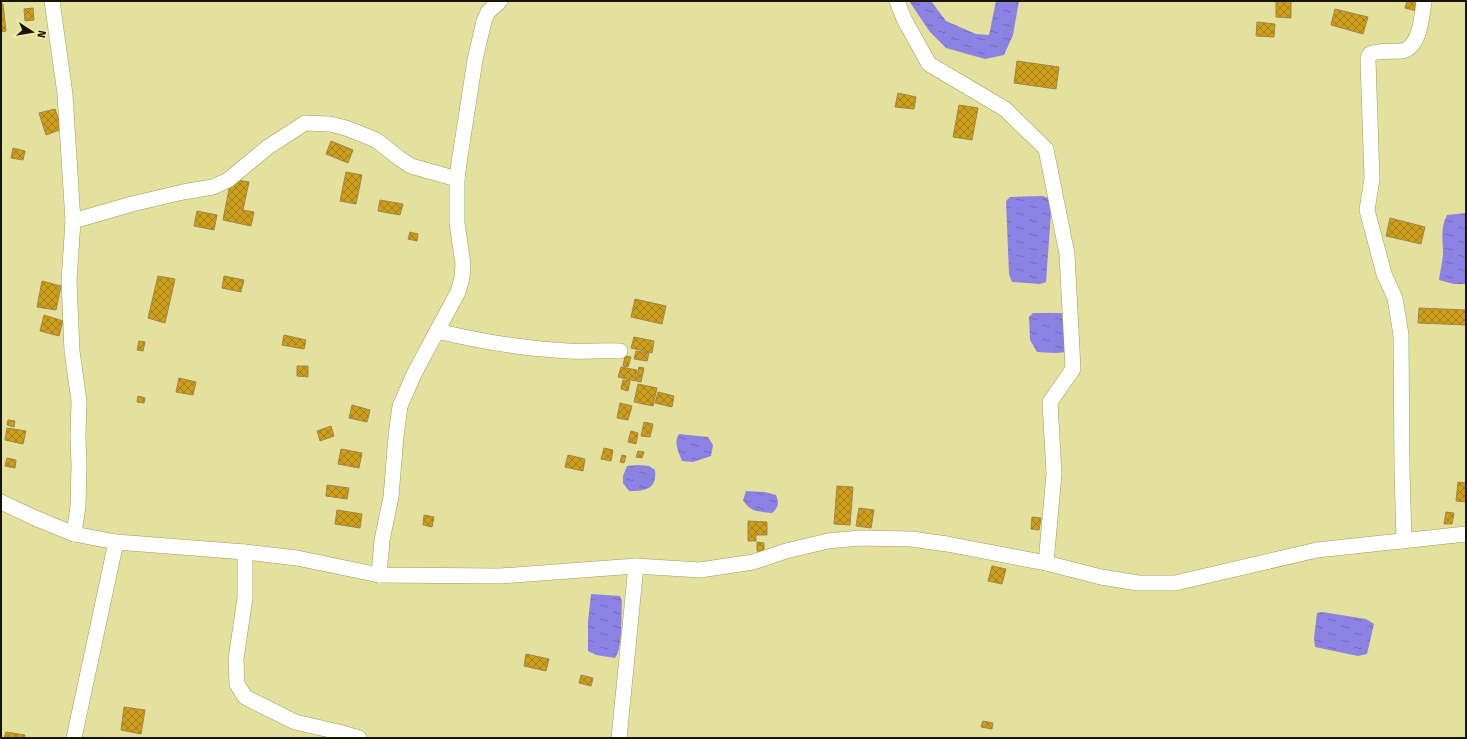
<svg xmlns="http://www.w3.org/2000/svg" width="1467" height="739" font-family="'Fira Sans',sans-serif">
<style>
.water{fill:url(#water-ripples)}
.building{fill:url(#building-cross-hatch);stroke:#a08549}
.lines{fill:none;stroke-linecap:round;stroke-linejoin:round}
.minor-casing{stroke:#9f9c5c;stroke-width:16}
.minor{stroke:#fff;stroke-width:15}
</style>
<defs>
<pattern id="water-ripples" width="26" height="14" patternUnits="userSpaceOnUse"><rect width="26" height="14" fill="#8b82e4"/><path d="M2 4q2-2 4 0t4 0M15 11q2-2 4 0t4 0" fill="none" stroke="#7169b6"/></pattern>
<pattern id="building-cross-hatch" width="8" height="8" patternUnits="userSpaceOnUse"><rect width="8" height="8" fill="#cd9e1b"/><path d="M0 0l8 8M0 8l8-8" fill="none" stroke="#a58016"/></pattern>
</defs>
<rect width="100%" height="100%" fill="#e4e19e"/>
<g class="water">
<polygon points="909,1 931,1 946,21 976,34 989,35 996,1 1019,1 1013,35 1004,55 985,59 946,48 930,32"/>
<polygon points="1042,196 1052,199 1046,282 1040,284 1012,282 1009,274 1006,201 1010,197"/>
<path d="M1466,213V284H1454L1439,280C1440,272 1442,264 1443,255C1443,241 1440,228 1447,215Z"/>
<polygon points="1033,313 1068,313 1067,352 1055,353 1037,352 1030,340 1029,317"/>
<path d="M679,434L708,437L713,445L711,456L693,462L682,461C679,453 673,442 679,434Z"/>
<path d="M638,465L649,466L655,470C657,489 646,491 629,491L623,483V476L627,466Z"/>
<path d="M746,491L765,492L776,495C779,503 779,507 772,513C758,511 751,513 743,500Z"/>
<path d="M591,594L620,596L622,601C621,615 623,648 615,658L596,655L588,651V622Z"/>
<polygon points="1322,612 1366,619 1374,624 1367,654 1358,656 1315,647 1314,638 1317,613"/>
</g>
<g class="building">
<polygon points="1276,1 1291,1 1291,18 1276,17"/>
<polygon points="1407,1 1420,1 1417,11 1405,8"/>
<polygon points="1,4 3,4 6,31 1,32"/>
<polygon points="33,8 34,20 25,21 24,9"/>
<polygon points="1335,9 1368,17 1363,34 1331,25"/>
<polygon points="1257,22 1275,24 1274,37 1256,36"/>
<polygon points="1017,61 1059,67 1056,89 1014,83"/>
<polygon points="898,93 916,97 914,109 895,107"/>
<polygon points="959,105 978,108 972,140 953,137"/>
<polygon points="55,109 62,129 46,135 39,113"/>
<polygon points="331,141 353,150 348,163 326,154"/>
<polygon points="13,148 25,151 23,160 11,158"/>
<polygon points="346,172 362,175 356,204 340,201"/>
<polygon points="231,179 249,182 243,210 254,212 251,226 223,220"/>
<polygon points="380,200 403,204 400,215 378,211"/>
<polygon points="197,211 217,215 214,230 194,226"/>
<polygon points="1390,218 1425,227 1421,244 1386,236"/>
<polygon points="410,232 418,234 417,241 408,239"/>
<polygon points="158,276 175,279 165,323 148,318"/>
<polygon points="224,276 244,280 241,292 222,288"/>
<polygon points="42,281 61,286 56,310 37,307"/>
<polygon points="635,299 666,306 662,324 631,317"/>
<polygon points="1419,308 1466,310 1466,325 1418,323"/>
<polygon points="44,315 63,321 59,336 40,331"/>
<polygon points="284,335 306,340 304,349 282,345"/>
<polygon points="634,337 654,341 652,353 631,348"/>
<polygon points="139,341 145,342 143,351 137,350"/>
<polygon points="636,351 649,353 647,361 634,359"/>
<polygon points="625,356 631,357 628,367 623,366"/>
<polygon points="297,366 308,366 308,377 297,376"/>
<polygon points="621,367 637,370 635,381 618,377"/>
<polygon points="639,367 644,368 641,382 636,381"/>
<polygon points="179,378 196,382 193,395 176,392"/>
<polygon points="623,380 630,381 628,391 621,389"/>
<polygon points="638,384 657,388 653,406 634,402"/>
<polygon points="658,392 674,396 672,407 655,403"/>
<polygon points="138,396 145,398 144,403 137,402"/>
<polygon points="620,403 632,406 628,420 617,418"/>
<polygon points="352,405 370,410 367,422 349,418"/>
<polygon points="8,420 15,421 14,427 7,425"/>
<polygon points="644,422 653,424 650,437 641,436"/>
<polygon points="331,426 334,436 320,441 317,431"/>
<polygon points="7,428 26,431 23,444 5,440"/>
<polygon points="631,431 638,433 636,444 628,442"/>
<polygon points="604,448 613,450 611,461 601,459"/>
<polygon points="341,449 362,453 359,468 338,464"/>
<polygon points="638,451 644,452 642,458 636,457"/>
<polygon points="568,455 585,459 583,471 565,467"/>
<polygon points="622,455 626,456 624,463 620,462"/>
<polygon points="7,458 16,460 15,468 5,466"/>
<polygon points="1458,482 1466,483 1466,502 1456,501"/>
<polygon points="327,485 349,488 347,499 326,496"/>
<polygon points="837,486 853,487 850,525 834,524"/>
<polygon points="859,508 874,510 871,528 856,526"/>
<polygon points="337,510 362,514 360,528 335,524"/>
<polygon points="1446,512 1454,513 1452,524 1444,524"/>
<polygon points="424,515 434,517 432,527 423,525"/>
<polygon points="1032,517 1041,518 1039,530 1031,529"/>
<polygon points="748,521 767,522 767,535 756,535 756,541 748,541"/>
<polygon points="757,542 764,543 764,552 757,551"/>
<polygon points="992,566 1006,569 1002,584 988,581"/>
<polygon points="526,654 549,659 546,671 524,666"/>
<polygon points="581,675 593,678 591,686 579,683"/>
<polygon points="124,707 145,710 141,734 121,730"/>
<polygon points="983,721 993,723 992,729 981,727"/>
<polygon points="6,732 25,735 24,738 4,738"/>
</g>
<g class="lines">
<g class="minor-casing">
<g id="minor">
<polyline points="52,1 65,94 73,221 69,281 72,351 79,401 78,437 79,465 78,506 74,534"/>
<polyline points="897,1 904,19 929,64 1005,109 1046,149 1067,254 1073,369 1050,402 1054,474 1046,563"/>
<polyline points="73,221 132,204 183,192 213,187 228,180 268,147 305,123 330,124 346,128 376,140 399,158 411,166 457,179"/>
<path d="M437,331C479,341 524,349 568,351C585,352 603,350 620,351"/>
<polyline points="1,502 35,518 74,534 116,542 245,552 297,558 379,575 500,576 636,566 700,570 753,562 786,551 828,541 860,538 911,539 947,544 1046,563 1101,577 1138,583 1175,583 1317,550 1466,534"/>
<path d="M1404,541L1402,470L1401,335L1395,298L1384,274L1367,210L1372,179L1368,59L1370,54C1380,50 1391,52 1401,51C1420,49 1422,16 1424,1"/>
<polyline points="245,552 245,598 236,659 237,684 245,697 295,722 339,732 359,738"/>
<polyline points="379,575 382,540 391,497 396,436 400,406 414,374 458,292 462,278 463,264 457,223 457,179 459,163 475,60 484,21 488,12 500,1"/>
<polyline points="74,738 116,542"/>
<polyline points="619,738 636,566"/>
</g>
</g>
<use href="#minor" class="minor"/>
</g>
<rect width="1467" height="739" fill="none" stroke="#171500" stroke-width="4"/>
<g transform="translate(32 32) rotate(102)" stroke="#f1eeab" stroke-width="3" paint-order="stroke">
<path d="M0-3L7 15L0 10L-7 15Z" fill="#171500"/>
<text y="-6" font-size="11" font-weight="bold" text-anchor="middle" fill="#171500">N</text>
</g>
</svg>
